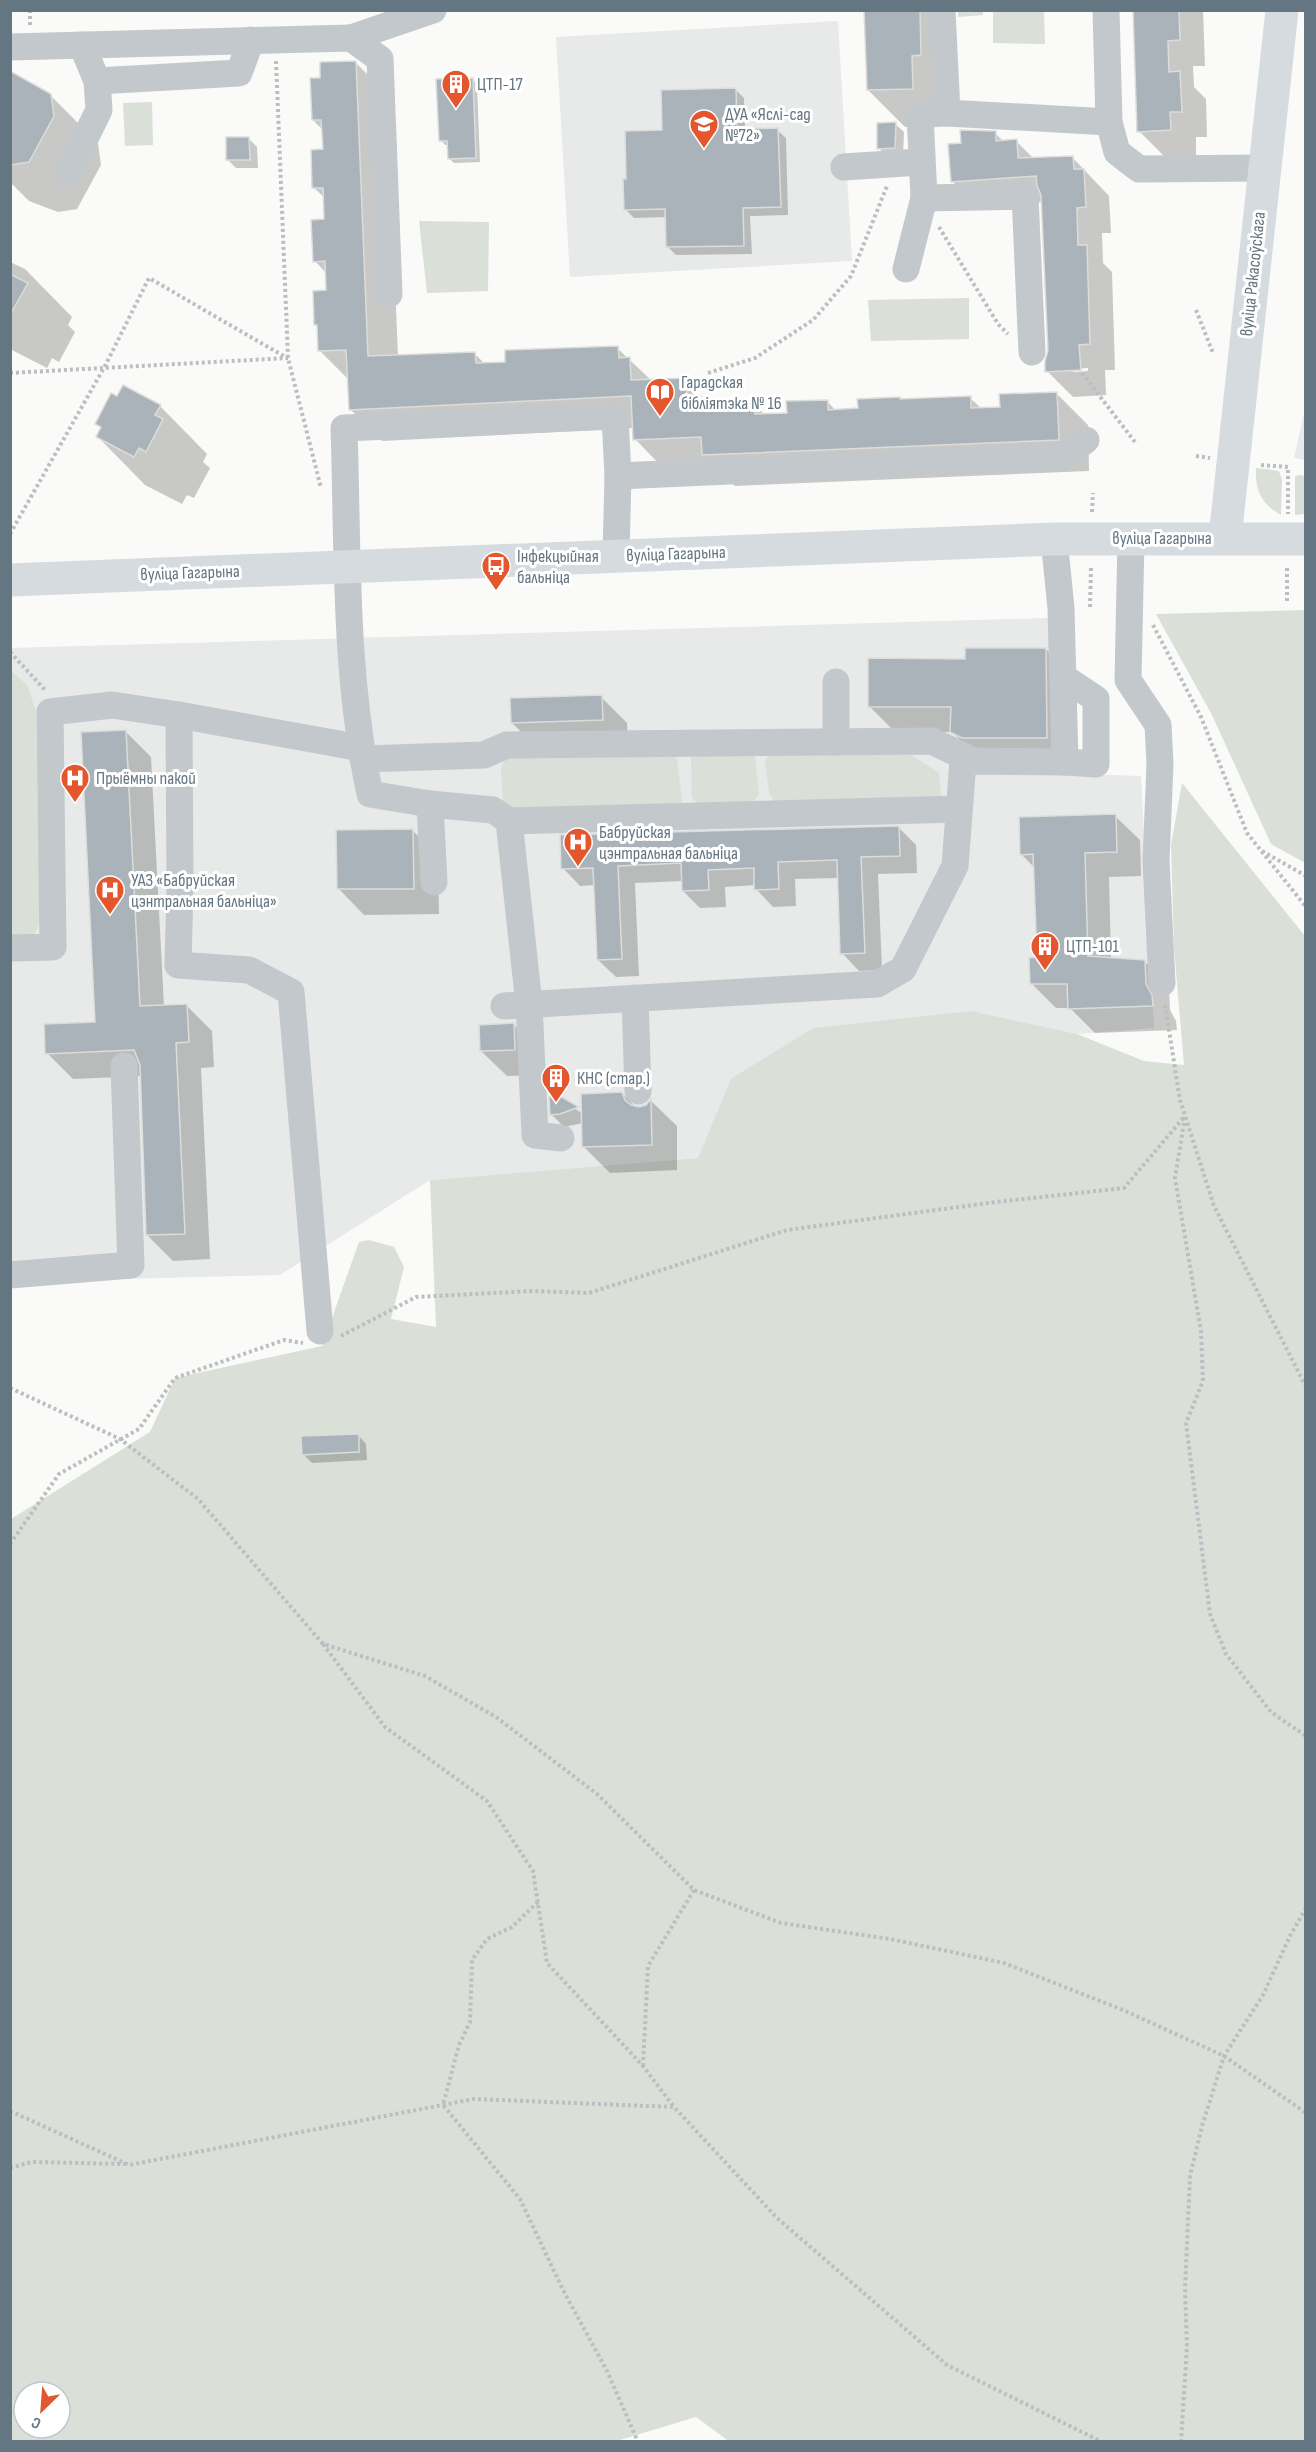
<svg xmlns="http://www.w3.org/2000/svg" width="1316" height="2452" font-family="'Sofia Sans Condensed',sans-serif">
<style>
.built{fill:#e8e9e9}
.green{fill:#dadfd7;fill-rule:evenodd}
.shadow{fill:#0003;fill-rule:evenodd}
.building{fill:#aab3b9;stroke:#dcdcda;stroke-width:1.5}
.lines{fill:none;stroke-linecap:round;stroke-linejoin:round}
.path{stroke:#bbbfc2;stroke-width:4;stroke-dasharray:3 3;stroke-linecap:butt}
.minor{stroke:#c3c8cc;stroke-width:27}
.major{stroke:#d6dbdf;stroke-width:33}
.labels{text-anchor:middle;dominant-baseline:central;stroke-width:6;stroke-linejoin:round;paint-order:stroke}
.poi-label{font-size:18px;fill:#657683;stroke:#fff;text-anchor:start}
.street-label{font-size:18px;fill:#657683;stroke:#fff}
</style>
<rect width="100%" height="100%" fill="#fafaf8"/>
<g class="built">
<polygon points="838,21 852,261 570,277 556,37"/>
<polygon points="1305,409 1305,460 1294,458"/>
<polygon points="1048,618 1055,773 1141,776 1154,1028 1077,1034 972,1011 732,1079 698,1158 430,1180 280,1275 11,1282 10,648"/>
</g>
<g class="green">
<polygon points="958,11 983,11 983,15 958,17"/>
<polygon points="993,11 1044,11 1045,44 993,43"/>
<polygon points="152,102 153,145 125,146 123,103"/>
<polygon points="419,221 489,222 488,291 427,293"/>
<polygon points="969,298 969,339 871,341 868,300"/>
<path d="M1256,468L1279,471L1282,480L1281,515C1261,504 1255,490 1256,468Z"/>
<polygon points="1298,475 1305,476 1305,514 1295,515 1295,477"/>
<polygon points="1305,610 1306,610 1305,863 1271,844 1212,715 1156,614"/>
<path d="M10,670L27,685L36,711L40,918C35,939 32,940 10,941Z"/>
<polygon points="777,743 894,744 939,773 941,797 774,802 769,792 765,762"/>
<polygon points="698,747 755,756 759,794 752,804 703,808 692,798 691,758"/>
<polygon points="661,751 677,758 682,801 673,808 519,813 503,804 501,767 506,758"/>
<path d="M1182,783L1305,936V2441L730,2442L696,2417L613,2442H11V1519L150,1432L175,1378L322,1346L359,1242L369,1240L394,1247L404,1267L391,1319L436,1327L430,1180L698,1158L731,1079L813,1028L972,1011L1077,1034L1144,1061L1184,1065L1174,948L1171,845ZM24,2392H60V2428H24Z"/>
</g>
<g class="shadow">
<polygon points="866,10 946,10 949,125 905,127 868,90"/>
<polygon points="1134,10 1203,10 1205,66 1193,66 1194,87 1206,99 1207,137 1196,137 1196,156 1165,157 1139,131"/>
<polygon points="355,62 387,94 398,356 474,353 485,364 617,348 652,381 685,380 711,406 754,404 765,415 788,414 827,401 836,411 859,410 900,398 902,400 970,398 982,409 1002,408 1056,393 1088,425 1089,471 735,486 717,469 666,471 635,439 634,428 382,441 350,409 349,380 320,351 319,327 316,324 328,292 327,274 315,261 326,221 325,198 314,188 324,151 323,130 313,120 322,79"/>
<polygon points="472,79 477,84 480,162 454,163 449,158 449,145 445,145 441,140"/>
<polygon points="10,80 50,95 98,143 101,165 77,209 58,212 29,201 10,182"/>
<polygon points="736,90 744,98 745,131 777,130 786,138 788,215 750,216 752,254 676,255 667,246 667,217 634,218 625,209 628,180 664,131"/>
<polygon points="895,124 904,132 903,156 887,157 879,148"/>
<path d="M995,133L1004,142L1016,141L1034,159L1072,157L1109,196L1111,233H1102L1103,263L1112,272L1115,370H1105L1106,395L1073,397L1047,371L1049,351L1043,202L978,207L952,181L963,144ZM1088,368V371L1073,372V369Z"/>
<polygon points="249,139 257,147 258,168 236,168 228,160"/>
<polygon points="10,262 25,269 72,317 68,325 75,332 59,362 52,358 47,368 10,349"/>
<polygon points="160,406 207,454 203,462 210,468 194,498 187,495 182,504 145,485 98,437 102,429 97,424"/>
<polygon points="1046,649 1072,675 1072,763 978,758 952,732 895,732 869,706 967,660"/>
<polygon points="601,697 627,723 628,746 538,748 512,723"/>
<polygon points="125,731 151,757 164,1007 186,1005 212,1031 214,1067 201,1068 210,1259 173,1261 147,1235 142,1076 73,1079 47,1053 97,1023"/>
<polygon points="1115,816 1140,840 1141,876 1109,877 1111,959 1144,961 1169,986 1170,1010 1176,1021 1177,1030 1095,1033 1070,1008 1056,1008 1031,983 1039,959 1035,868 1021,854"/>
<polygon points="899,828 916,845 917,873 878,874 882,970 859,971 842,953 839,878 795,879 796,906 773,907 756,889 756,885 725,887 726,907 700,908 683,891 683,881 635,883 639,976 616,977 598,960 595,885 580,886 563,868"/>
<polygon points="412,830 438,856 439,914 364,915 339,889"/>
<polygon points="514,1025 539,1051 540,1075 507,1076 481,1051"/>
<polygon points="622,1093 636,1108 647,1106 651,1101 677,1126 677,1170 610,1173 584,1147 583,1123 564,1127 551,1114 559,1098 583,1114"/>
<polygon points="358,1435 366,1444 367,1460 312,1463 303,1454"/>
</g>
<g class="building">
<polygon points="864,10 920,10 921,55 912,56 913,89 867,90"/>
<polygon points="1133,10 1179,10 1180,40 1168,41 1169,72 1180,71 1182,112 1170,112 1171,130 1137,132"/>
<polygon points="356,61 368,356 475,352 476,363 505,362 505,350 618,346 619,358 630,357 631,380 686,378 687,405 754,403 755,414 787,413 786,401 828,400 828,410 858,408 857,399 900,397 900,399 971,396 971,408 1000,407 999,394 1057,392 1059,440 702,455 701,437 633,440 631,396 349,410 346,350 318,351 317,325 314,325 313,291 326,290 325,261 313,262 311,220 324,219 323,188 312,188 311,150 323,149 321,120 312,120 310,78 320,78 320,62"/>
<polygon points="10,71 51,94 54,116 29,162 10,165"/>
<polygon points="473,78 476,158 448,159 447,141 439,141 436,79"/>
<polygon points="736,88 737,129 778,128 781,207 743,208 744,246 666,247 665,209 624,210 623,179 626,179 625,131 662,130 661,90"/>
<polygon points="896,122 895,148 877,149 877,123"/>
<polygon points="960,130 996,131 996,141 1017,139 1018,158 1073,156 1074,169 1084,169 1086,207 1077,208 1078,245 1087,245 1090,344 1079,345 1081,370 1045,372 1045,361 1048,351 1041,195 1037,186 1036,176 951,182 948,144 961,143"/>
<polygon points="226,137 249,137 250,160 226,160"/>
<polygon points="10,274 28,283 10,315"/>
<polygon points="123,385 161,405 155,415 163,419 146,452 139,448 134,457 96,437 101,427 95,424 111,393 117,396"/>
<polygon points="965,648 1046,648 1047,738 962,738 950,732 951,707 868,707 868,658 965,659"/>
<polygon points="602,695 603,720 511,723 510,698"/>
<polygon points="126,730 140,1006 187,1004 189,1042 176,1043 185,1234 146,1235 140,1065 134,1050 45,1054 44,1024 95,1022 81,732"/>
<polygon points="1116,814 1117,852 1085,853 1088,956 1145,960 1146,984 1152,995 1153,1006 1068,1009 1067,984 1030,984 1029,958 1037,957 1033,854 1020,855 1019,817"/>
<polygon points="899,826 900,856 861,857 865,953 840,954 837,860 778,862 779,889 754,890 754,868 708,870 709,890 682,891 681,863 618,866 622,959 597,960 593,868 561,869 560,835"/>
<polygon points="413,829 414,889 337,889 336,830"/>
<polygon points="514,1023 515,1050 480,1051 479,1025"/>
<polygon points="622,1092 625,1100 631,1105 639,1107 646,1105 651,1099 652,1145 582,1147 581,1094"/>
<polygon points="553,1095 560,1096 579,1107 560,1114 550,1115 549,1097"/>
<polygon points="359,1434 359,1452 302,1455 301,1436"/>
</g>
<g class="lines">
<g class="path">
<polyline points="30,10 30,25"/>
<polyline points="276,61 288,358 321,488"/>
<polyline points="939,227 998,324 1008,334"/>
<polyline points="1196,310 1213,353"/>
<polyline points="10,373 288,358"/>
<polyline points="708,373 755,358 813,320 851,276 887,186"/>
<polyline points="1082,373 1135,442"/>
<polyline points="1196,456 1210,458"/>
<polyline points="1261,465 1288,467 1288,514"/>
<polyline points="1092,512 1093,493"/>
<polyline points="10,534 105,366 149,278 287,358"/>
<polyline points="1287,601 1287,567"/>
<polyline points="1090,607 1091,568"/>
<polyline points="1153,625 1201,717 1247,833 1306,907"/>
<polyline points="10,652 46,691"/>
<polyline points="1262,851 1306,876"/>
<polyline points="1165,1005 1180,1100 1214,1206 1306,1387"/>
<polyline points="1185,1117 1175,1178 1201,1331 1203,1381 1186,1423 1210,1614 1226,1654 1271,1712 1306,1736"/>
<polyline points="341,1336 416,1297 532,1291 589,1293 787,1230 996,1202 1124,1188 1185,1116"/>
<polyline points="10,1388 120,1439 198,1499 323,1644 425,1676 496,1717 597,1794 694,1890 781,1923 890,1939 1004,1963 1123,2010 1224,2056 1306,2113"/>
<polyline points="10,1544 59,1474 139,1429 175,1378 284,1340 303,1343"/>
<polyline points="323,1644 385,1727 487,1801 533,1871 547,1963 643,2066 674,2107"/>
<polyline points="538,1902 512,1927 487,1939 472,1960 470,2022 459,2045 443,2105 520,2199 563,2290 607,2371 638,2442"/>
<polyline points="643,2066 648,1966 694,1890"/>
<polyline points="10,2111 129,2165 474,2099 674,2107 777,2218 947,2365 1102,2442"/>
<polyline points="10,2168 32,2162 125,2164"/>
<polyline points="1181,2442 1187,2346 1185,2289 1190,2176 1202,2126 1224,2056 1263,1995 1290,1936 1306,1908"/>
</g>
<g class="minor">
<polyline points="942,10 947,113 1109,122"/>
<polyline points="1106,10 1109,122 1117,152 1139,169 1264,168"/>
<polyline points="351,38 433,10"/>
<polyline points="82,45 97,81 239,73 251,40"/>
<polyline points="10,47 351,38 380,59 389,294"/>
<polyline points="947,113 920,114 924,198 1025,196 1032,352"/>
<polyline points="844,167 920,162"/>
<polyline points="68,173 99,110 97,81"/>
<polyline points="906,269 924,198"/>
<polyline points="618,476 1064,456 1086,440"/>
<polyline points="1131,539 1128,680 1158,725 1160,764 1156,861 1162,983"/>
<path d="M616,556L618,476L615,416L344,428C348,550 344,674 370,794L430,804L493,810L509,821L959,809"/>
<polyline points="1063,677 1096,699 1096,764 1065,762"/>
<polyline points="179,715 180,887 178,965 249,970 291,992 320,1331"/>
<polyline points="836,742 836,682"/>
<polyline points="363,759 484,755 507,745 932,741 973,761"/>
<polyline points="430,804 434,882"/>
<polyline points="509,821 529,1004 535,1135 561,1138"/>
<polyline points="10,948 53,947 50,712 112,705 179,715 361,748"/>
<polyline points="635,998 638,1091"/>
<polyline points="504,1006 877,984 903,969 955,866 963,761 1065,762 1061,608 1054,539"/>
<polyline points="10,1275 131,1265 124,1066"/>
</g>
<g class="major">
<polyline points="1225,538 1282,10"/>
<polyline points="10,580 1054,539 1306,539"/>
</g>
</g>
<defs>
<g id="building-pin" transform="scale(1.5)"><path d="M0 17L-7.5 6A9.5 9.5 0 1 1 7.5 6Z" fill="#e4572e" stroke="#fff"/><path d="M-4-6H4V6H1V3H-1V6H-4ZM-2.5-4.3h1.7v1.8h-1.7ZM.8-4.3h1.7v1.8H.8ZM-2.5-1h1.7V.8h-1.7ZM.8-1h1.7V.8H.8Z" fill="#fff"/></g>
<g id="school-pin" transform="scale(1.5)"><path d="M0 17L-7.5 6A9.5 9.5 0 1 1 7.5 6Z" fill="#e4572e" stroke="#fff"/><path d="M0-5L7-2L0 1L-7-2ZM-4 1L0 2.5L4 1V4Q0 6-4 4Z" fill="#fff"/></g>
<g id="library-pin" transform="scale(1.5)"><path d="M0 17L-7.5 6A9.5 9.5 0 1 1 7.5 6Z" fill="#e4572e" stroke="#fff"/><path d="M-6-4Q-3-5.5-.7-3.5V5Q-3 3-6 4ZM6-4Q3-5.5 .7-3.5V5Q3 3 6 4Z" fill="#fff"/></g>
<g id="bus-pin" transform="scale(1.5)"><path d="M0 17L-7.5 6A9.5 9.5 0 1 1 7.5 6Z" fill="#e4572e" stroke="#fff"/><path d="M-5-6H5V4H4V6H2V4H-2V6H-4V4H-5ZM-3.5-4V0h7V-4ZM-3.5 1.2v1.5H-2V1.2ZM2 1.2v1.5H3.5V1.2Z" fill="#fff"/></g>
<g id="hospital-pin" transform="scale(1.5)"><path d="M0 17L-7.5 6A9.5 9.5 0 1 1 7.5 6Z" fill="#e4572e" stroke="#fff"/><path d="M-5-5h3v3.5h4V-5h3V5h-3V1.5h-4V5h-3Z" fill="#fff"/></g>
</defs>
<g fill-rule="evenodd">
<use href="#building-pin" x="456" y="84"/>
<use href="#school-pin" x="704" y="124"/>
<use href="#library-pin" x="660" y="392"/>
<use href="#bus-pin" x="496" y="566"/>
<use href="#hospital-pin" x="75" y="778"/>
<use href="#hospital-pin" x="578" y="842"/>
<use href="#hospital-pin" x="110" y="890"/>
<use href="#building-pin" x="1045" y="946"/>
<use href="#building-pin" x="556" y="1078"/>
</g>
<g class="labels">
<g class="poi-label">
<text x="477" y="84">ЦТП-17</text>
<text x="725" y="114">ДУА «Яслі-сад<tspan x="725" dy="21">№72»</tspan></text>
<text x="681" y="382">Гарадская<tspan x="681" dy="21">бібліятэка № 16</tspan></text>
<text x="517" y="556">Інфекцыйная<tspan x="517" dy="21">бальніца</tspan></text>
<text x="96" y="778">Прыёмны пакой</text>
<text x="599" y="832">Бабруйская<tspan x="599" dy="21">цэнтральная бальніца</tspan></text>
<text x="131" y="880">УАЗ «Бабруйская<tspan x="131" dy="21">цэнтральная бальніца»</tspan></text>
<text x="1066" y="946">ЦТП-101</text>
<text x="577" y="1078">КНС (стар.)</text>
</g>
<g class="street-label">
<text transform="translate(1253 274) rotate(-84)">вуліца Ракасоўскага</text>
<text x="1162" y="538">вуліца Гагарына</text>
<text transform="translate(676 554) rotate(-2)">вуліца Гагарына</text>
<text transform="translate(190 573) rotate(-2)">вуліца Гагарына</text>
</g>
</g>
<rect width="1316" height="2452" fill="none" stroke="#657683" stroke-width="24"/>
<g transform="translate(42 2410) rotate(205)"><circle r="28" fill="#ffffff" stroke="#c1c8cd" stroke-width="1.5"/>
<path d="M0-4.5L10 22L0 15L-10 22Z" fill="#e4572e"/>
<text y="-9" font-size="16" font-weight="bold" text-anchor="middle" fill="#657683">С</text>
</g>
</svg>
